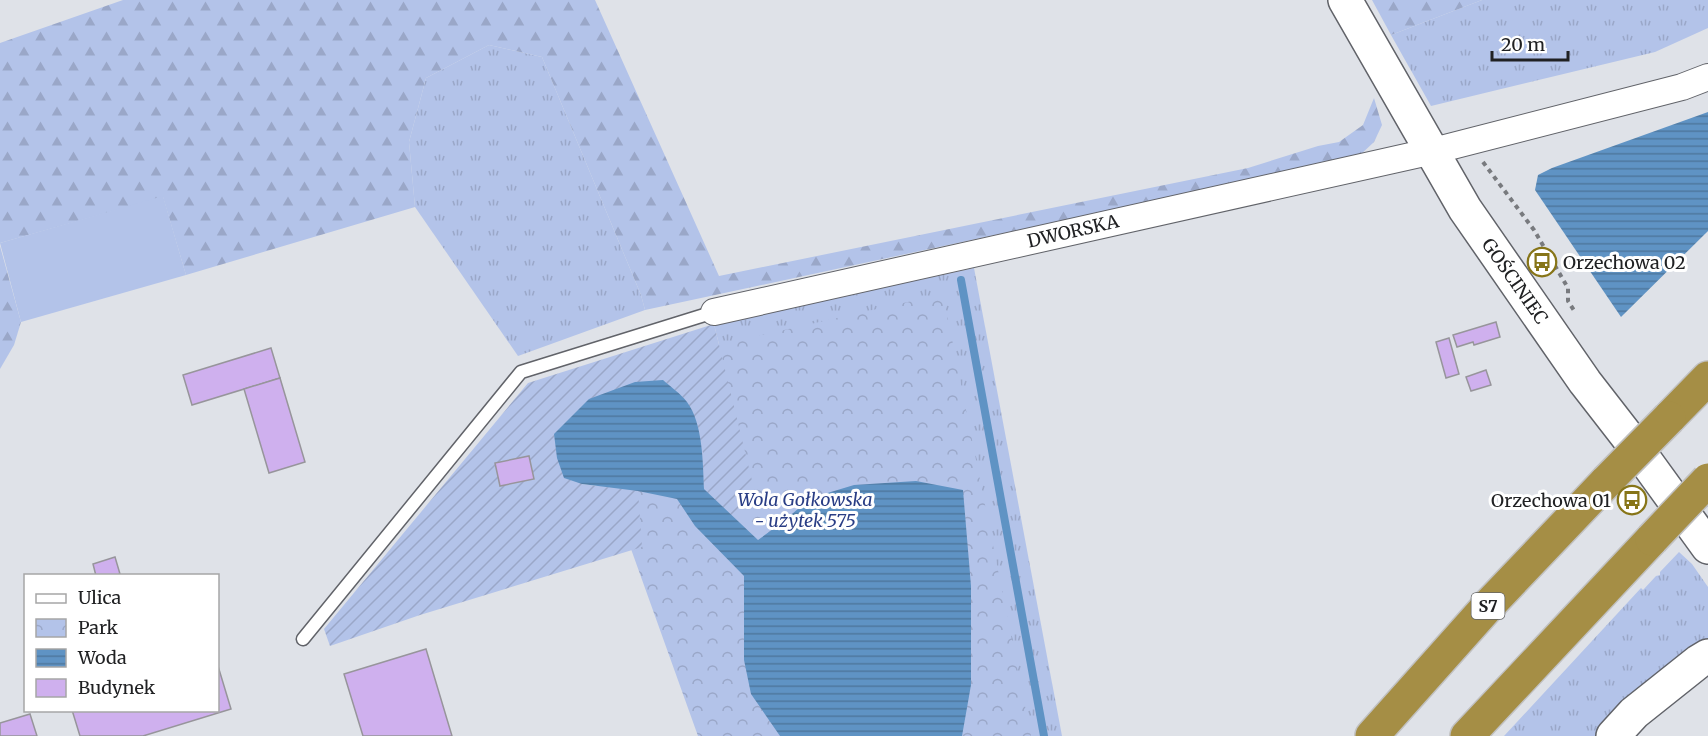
<svg xmlns="http://www.w3.org/2000/svg" width="1708" height="736" font-family="Merriweather,serif">
<style>
.grass{fill:url(#grass-tufts)}
.forest{fill:url(#forest-firs)}
.park{fill:url(#park-crowns)}
.garden{fill:url(#garden-furrows)}
.pitch{fill:#b3c3e9}
.water{fill:url(#water-rules)}
.lines{fill:none;stroke-linecap:round;stroke-linejoin:round}
.stream{stroke:#5f93c4;stroke-width:8}
.building{fill:#cfb0ee;stroke:#97959b;stroke-width:1.5}
.lane-casing{stroke:#616369;stroke-width:15}
.street-casing{stroke:#616369;stroke-width:28}
.secondary-casing{stroke:#616369;stroke-width:36}
.highway-casing{stroke:#c1c1c1;stroke-width:36}
.path{stroke:#787a7e;stroke-width:4;stroke-dasharray:4.5 4.5;stroke-linecap:butt}
.lane{stroke:#fff;stroke-width:12}
.street{stroke:#fff;stroke-width:26}
.secondary{stroke:#fff;stroke-width:33}
.highway{stroke:#a58e45;stroke-width:33}
.highway-bridge-casing{stroke:#c1c1c1;stroke-width:36;stroke-linecap:butt}
.highway-bridge{stroke:#a58e45;stroke-width:33}
.labels{text-anchor:middle;dominant-baseline:central;stroke-width:6;stroke-linejoin:round;paint-order:stroke}
.shield{fill:#fff;stroke:#636465;stroke-width:1.5}
.shield-label{font-size:16px;font-weight:bold;fill:#202123}
.street-label{font-size:18px;fill:#202123;stroke:#fff}
.poi-label{font-size:18px;fill:#202123;stroke:#fff;text-anchor:start}
.park-label{font-size:18px;font-style:italic;fill:#293d85;stroke:#fff}
</style>
<defs>
<pattern id="grass-tufts" width="24" height="20" patternUnits="userSpaceOnUse" patternTransform="scale(1.5)"><rect width="24" height="20" fill="#b3c3e9"/><path d="M3 7l-1-3M5 7V3M7 7l1-3M15 17l-1-3M17 17v-4M19 17l1-3" fill="none" stroke="#9aa7c8"/></pattern>
<pattern id="forest-firs" width="22" height="20" patternUnits="userSpaceOnUse" patternTransform="scale(1.5)"><rect width="22" height="20" fill="#b3c3e9"/><path d="M5 1l3.5 6h-7zM16 11l3.5 6h-7z" fill="#9aa7c8"/></pattern>
<pattern id="park-crowns" width="20" height="18" patternUnits="userSpaceOnUse" patternTransform="scale(1.5)"><rect width="20" height="18" fill="#b3c3e9"/><path d="M2 6a3 3 0 1 1 6 0M12 15a3 3 0 1 1 6 0" fill="none" stroke="#9aa7c8"/></pattern>
<pattern id="garden-furrows" width="10" height="10" patternUnits="userSpaceOnUse" patternTransform="scale(1.5)"><rect width="10" height="10" fill="#b3c3e9"/><path d="M-1 1l2-2M0 10L10 0M9 11l2-2" fill="none" stroke="#9aa7c8"/></pattern>
<pattern id="water-rules" width="6" height="5" patternUnits="userSpaceOnUse" patternTransform="scale(1.5)"><rect width="6" height="5" fill="#5f93c4"/><path d="M0 2.5h6" fill="none" stroke="#4e789f"/></pattern>
</defs>
<rect width="100%" height="100%" fill="#dfe2e8"/>
<g class="grass">
<polygon points="1482,0 1708,0 1708,28 1655,52 1431,106 1391,35"/>
<polygon points="489,45 542,57 641,295 645,310 518,356 415,207 409,142 426,78"/>
<polygon points="974,268 1062,736 1010,736 756,497 714,324"/>
<polygon points="1679,552 1692,564 1708,587 1708,639 1695,648 1598,736 1504,736 1641,588 1643,590 1656,576 1660,575 1660,572"/>
</g>
<g class="forest">
<polygon points="123,0 595,0 719,276 1248,168 1318,146 1339,142 1363,125 1374,98 1382,125 1374,142 1358,157 645,310 641,295 542,57 489,45 426,78 409,142 415,207 186,275 163,197 0,243 0,43"/>
<polygon points="1372,0 1482,0 1391,35"/>
<polygon points="0,246 21,322 14,345 0,369"/>
</g>
<polygon class="park" points="943,294 1031,736 698,736 631,549 545,384"/>
<polygon class="garden" points="714,324 756,497 733,518 703,489 703,453 697,423 582,484 638,491 642,547 420,615 330,646 324,629 528,383"/>
<polygon class="pitch" points="163,196 186,275 21,322 0,243"/>
<g class="water">
<polygon points="1708,112 1708,231 1621,317 1535,190 1538,175 1552,168"/>
<path d="M663,380C671,387 681,394 687,402C703,423 703,464 704,489L758,540L780,524L811,498L854,485L916,481L963,490L971,586V685L962,736H780L751,694L744,660V576L695,526L677,499L638,491L582,484L564,478L557,458L554,434L589,399L635,382Z"/>
</g>
<g class="lines">
<polyline class="stream" points="961,280 1044,736"/>
</g>
<g class="building">
<polygon points="1496,322 1500,337 1474,345 1473,342 1457,347 1453,335"/>
<polygon points="1449,338 1459,374 1446,378 1436,342"/>
<polygon points="271,348 280,378 192,405 183,375"/>
<polygon points="1486,370 1491,385 1471,391 1466,377"/>
<polygon points="280,378 305,462 269,473 244,389"/>
<polygon points="529,456 534,479 500,486 495,463"/>
<polygon points="115,557 120,574 114,576 96,576 93,564"/>
<polygon points="426,649 452,736 363,736 344,674"/>
<polygon points="218,666 231,709 143,736 80,736 72,710 218,710"/>
<polygon points="30,714 37,736 0,736 0,723"/>
</g>
<g class="lines">
<g class="lane-casing">
<polyline id="lane" points="303,639 521,372 714,312"/>
</g>
<g class="street-casing">
<polyline id="street" points="714,312 1433,151 1682,87 1708,77"/>
</g>
<g class="secondary-casing">
<g id="secondary">
<polyline points="1345,0 1465,209 1585,382 1637,449 1708,547"/>
<polyline points="1613,736 1634,713 1698,662 1708,656"/>
</g>
</g>
<g class="highway-casing">
<g id="highway">
<polyline points="1669,418 1708,378"/>
<polyline points="1372,736 1488,606 1607,481"/>
<polyline points="1467,736 1652,539"/>
</g>
</g>
<polyline class="path" points="1483,162 1534,230 1568,288 1568,301 1575,312"/>
<use href="#lane" class="lane"/>
<use href="#street" class="street"/>
<use href="#secondary" class="secondary"/>
<use href="#highway" class="highway"/>
<g class="highway-bridge-casing">
<g id="highway-bridge">
<polyline points="1607,481 1669,418"/>
<polyline points="1652,539 1708,480"/>
</g>
</g>
<use href="#highway-bridge" class="highway-bridge"/>
</g>
<defs>
<g id="bus-ring" transform="scale(1.5)"><circle r="9.5" fill="#fff" stroke="#877518" stroke-width="1.5"/><path d="M-5-6H5V4H4V6H2V4H-2V6H-4V4H-5ZM-3.5-4V0h7V-4ZM-3.5 1.2v1.5H-2V1.2ZM2 1.2v1.5H3.5V1.2Z" fill="#877518"/></g>
</defs>
<g fill-rule="evenodd">
<use href="#bus-ring" x="1542" y="262"/>
<use href="#bus-ring" x="1632" y="500"/>
</g>
<g class="labels">
<rect class="shield" x="1471.5" y="593" width="33" height="26" rx="4.5"/>
<g class="shield-label">
<text x="1488" y="606">S7</text>
</g>
<g class="street-label">
<text transform="translate(1073 231) rotate(-13)">DWORSKA</text>
<text transform="translate(1515 281) rotate(55)">GOŚCINIEC</text>
</g>
<g class="poi-label">
<text x="1563" y="262">Orzechowa 02</text>
<text x="1611" y="500" text-anchor="end">Orzechowa 01</text>
</g>
<g class="park-label">
<text x="805" y="499">Wola Gołkowska<tspan x="805" dy="21">- użytek 575</tspan></text>
</g>
</g>
<rect x="24" y="574" width="195" height="138" fill="#ffffff" stroke="#a6a6a7" stroke-width="1.5"/>
<rect x="36" y="594" width="30" height="9" fill="#ffffff" stroke="#a6a6a7" stroke-width="1.5"/>
<text x="78" y="604" font-size="18" fill="#202123">Ulica</text>
<rect x="36" y="619" width="30" height="18" fill="url(#park-crowns)" stroke="#a6a6a7" stroke-width="1.5"/>
<text x="78" y="634" font-size="18" fill="#202123">Park</text>
<rect x="36" y="649" width="30" height="18" fill="url(#water-rules)" stroke="#a6a6a7" stroke-width="1.5"/>
<text x="78" y="664" font-size="18" fill="#202123">Woda</text>
<rect x="36" y="679" width="30" height="18" fill="#cfb0ee" stroke="#a6a6a7" stroke-width="1.5"/>
<text x="78" y="694" font-size="18" fill="#202123">Budynek</text>
<path d="M1492 51v9h76v-9" fill="none" stroke="#202123" stroke-width="3"/>
<text x="1501" y="51" font-size="18" fill="#202123" stroke="#ffffff" stroke-width="4.5" paint-order="stroke">20 m</text>
</svg>
